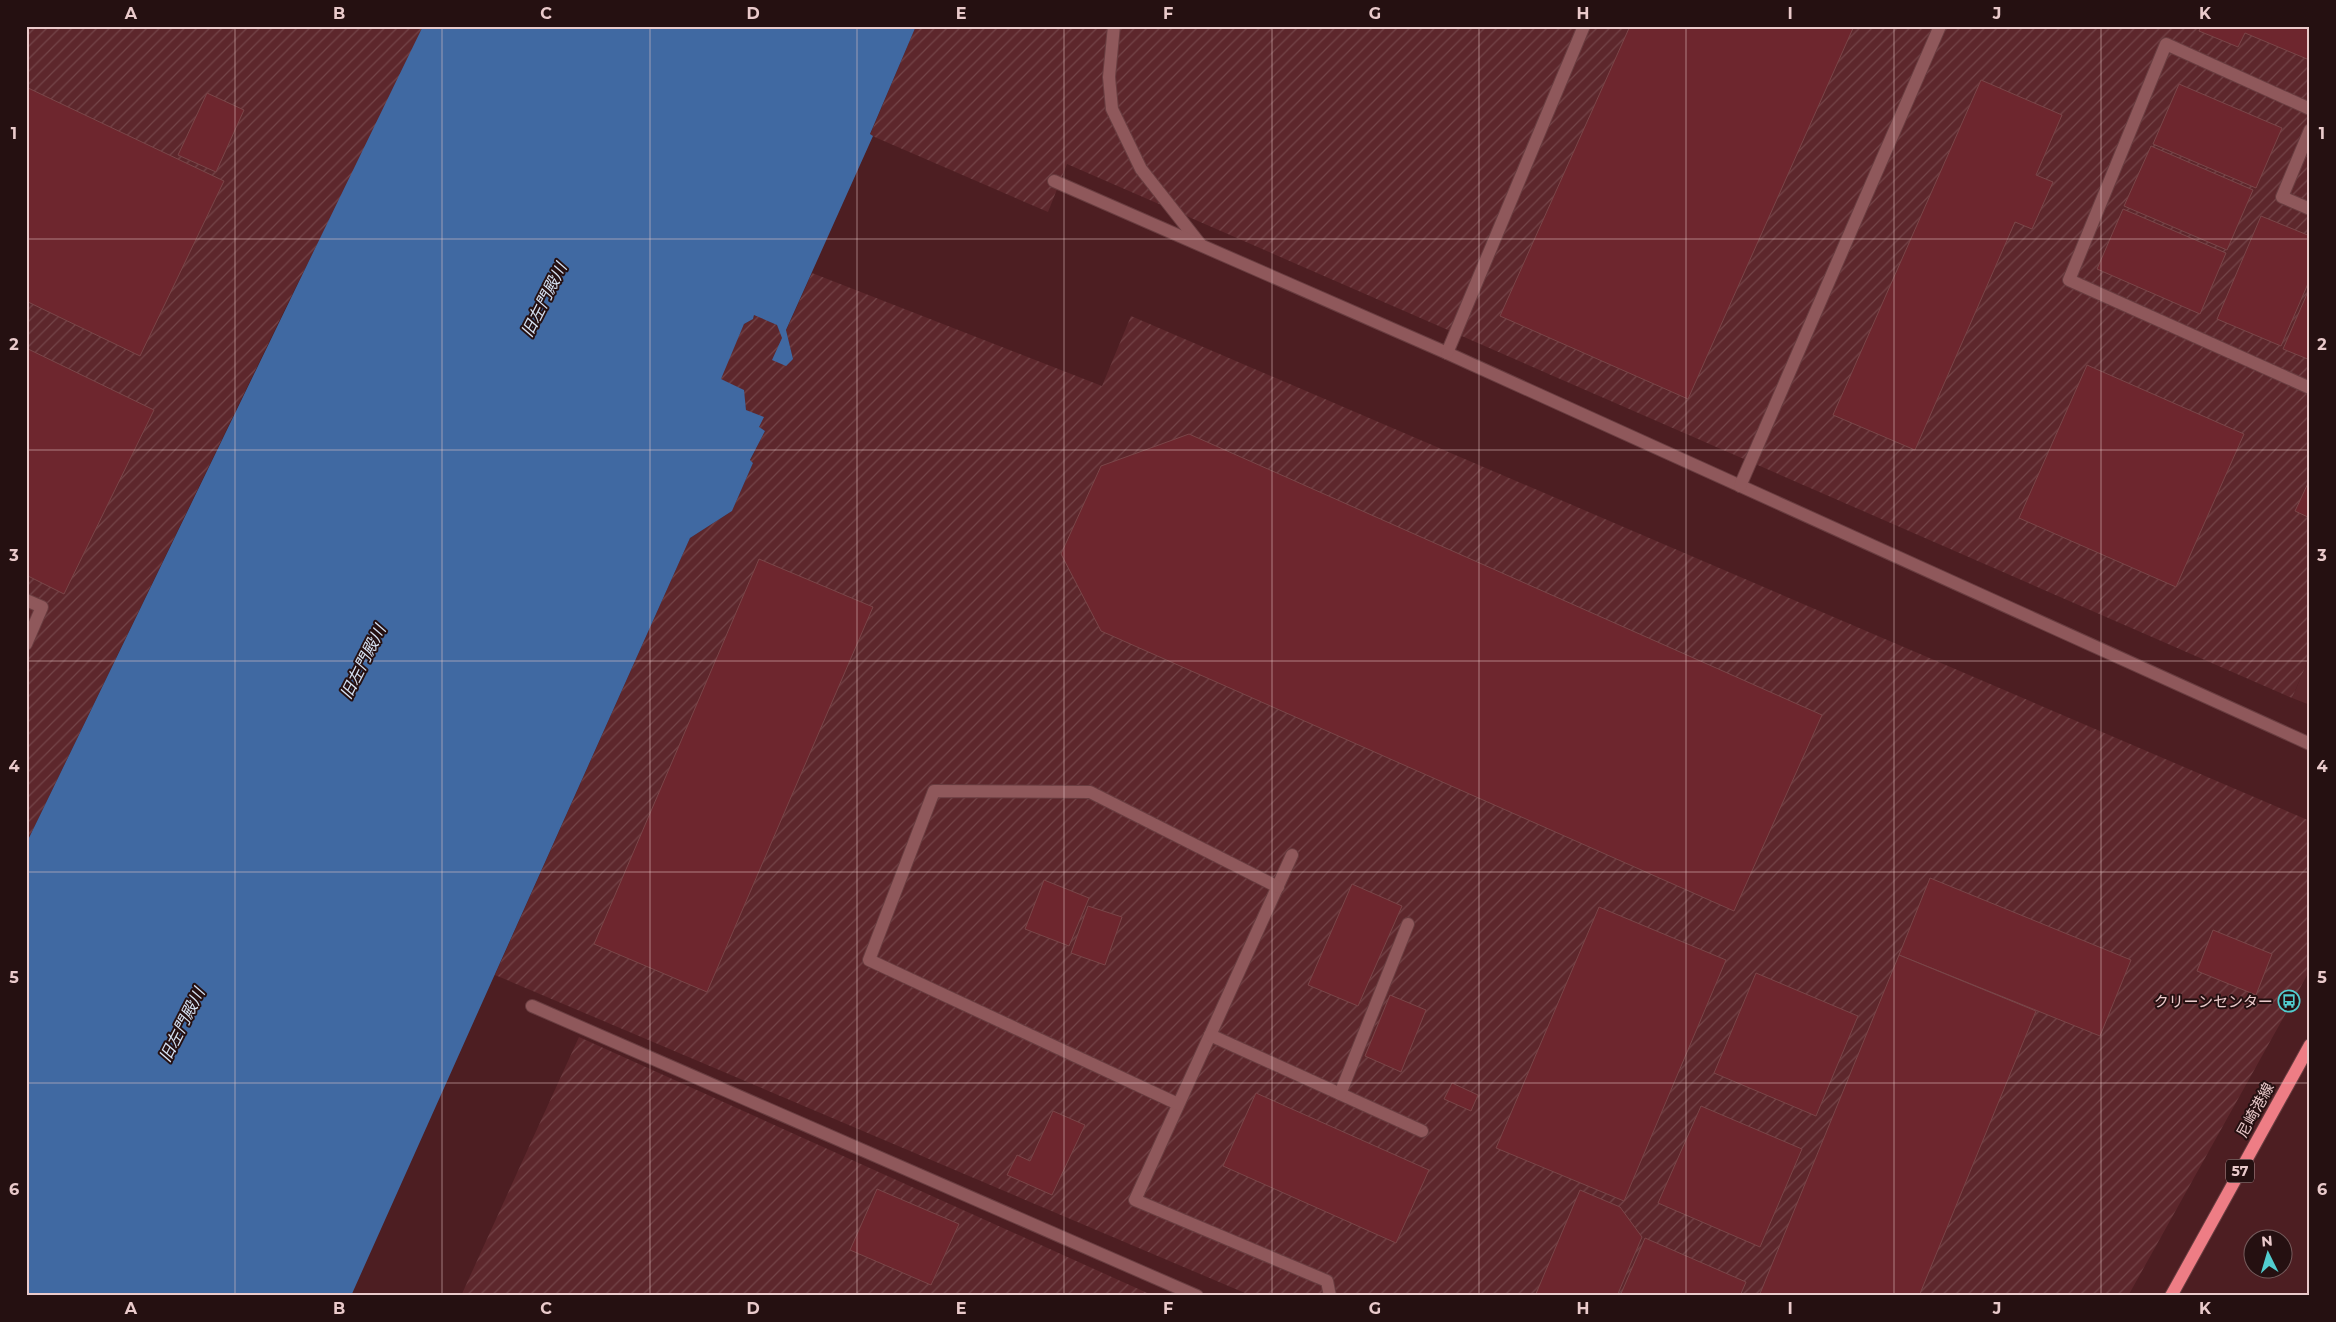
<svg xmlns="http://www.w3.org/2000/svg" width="2336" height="1322" font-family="Montserrat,'Noto Sans JP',sans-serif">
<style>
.built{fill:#5d272c}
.industrial{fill:url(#industrial-furrows)}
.water{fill:#4069a2}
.building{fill:#6e262e;stroke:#7a4649}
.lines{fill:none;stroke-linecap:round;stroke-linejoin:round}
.minor-casing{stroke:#693d40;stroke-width:14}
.major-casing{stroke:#693d40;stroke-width:14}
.minor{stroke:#8f585b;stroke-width:12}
.major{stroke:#ee7d85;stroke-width:12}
.grid{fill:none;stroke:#eacacb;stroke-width:1;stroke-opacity:0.55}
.labels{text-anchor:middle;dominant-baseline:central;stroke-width:4;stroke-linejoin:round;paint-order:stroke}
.shield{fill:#251011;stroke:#af9293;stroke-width:1}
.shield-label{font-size:14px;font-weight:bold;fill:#eacacb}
.poi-label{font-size:15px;fill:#eacacb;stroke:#251011;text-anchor:end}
.street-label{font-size:15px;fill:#eacacb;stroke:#251011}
.water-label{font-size:16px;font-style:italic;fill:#d8e4f5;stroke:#251011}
.neatline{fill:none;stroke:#eacacb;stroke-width:2}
.grid-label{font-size:16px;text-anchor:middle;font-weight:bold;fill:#eacacb}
</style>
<defs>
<pattern id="industrial-furrows" width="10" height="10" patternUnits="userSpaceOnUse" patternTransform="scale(1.25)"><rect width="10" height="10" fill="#5d272c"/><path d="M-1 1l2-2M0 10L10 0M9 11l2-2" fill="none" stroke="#744549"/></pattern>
</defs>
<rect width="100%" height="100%" fill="#4d1e22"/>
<polygon class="built" points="2310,656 2310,705 2292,698"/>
<g class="industrial">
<polygon points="26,26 423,26 396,86 283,313 26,844"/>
<polygon points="916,26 2310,26 2310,656 2292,698 1067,164 1048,212 870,135"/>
<polygon points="812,273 1102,386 1131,316 2310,821 2310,970 2128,1296 1252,1296 495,975 690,538 732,511 753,463 750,461 765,431 758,427 746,410 743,390 720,379 744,324 753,319 754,314 777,325 793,359 786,331"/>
<polygon points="579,1037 1154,1296 461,1296"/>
</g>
<polygon class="water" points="423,26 916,26 870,134 873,136 786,330 793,359 786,366 772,360 782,338 777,325 754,315 753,319 744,324 721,379 744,390 746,410 764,417 759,427 765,431 750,460 753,463 732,511 690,538 351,1296 26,1296 26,844"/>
<g class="building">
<polygon points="1630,26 1854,26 1688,399 1500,316"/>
<polygon points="2201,26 2310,26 2310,53 2307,59 2245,33 2238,47 2199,31"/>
<polygon points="1981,80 2062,115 2036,175 2053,182 2032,229 2015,222 1915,450 1833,415"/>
<polygon points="2179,84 2282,128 2256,188 2153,144"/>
<polygon points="26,87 224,181 140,356 26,301"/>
<polygon points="207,93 244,110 216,172 178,155"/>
<polygon points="2151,146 2253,190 2227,250 2124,206"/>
<polygon points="2123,209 2226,253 2200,314 2097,269"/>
<polygon points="2261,216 2310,236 2310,279 2281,346 2217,319"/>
<polygon points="2310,287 2310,360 2283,349"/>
<polygon points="26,348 154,410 64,594 26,575"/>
<polygon points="2087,365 2244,434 2176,587 2019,518"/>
<polygon points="1189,434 1822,715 1734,911 1101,631 1061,554 1101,466"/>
<polygon points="2310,479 2310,518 2295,511"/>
<polygon points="759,559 873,607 707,992 594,944"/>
<polygon points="1930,878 2131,960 2100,1036 1899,955"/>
<polygon points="1044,880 1089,898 1069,946 1025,929"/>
<polygon points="1352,884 1402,906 1358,1006 1308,985"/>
<polygon points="1088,906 1122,917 1105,965 1071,953"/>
<polygon points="1599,907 1726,960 1624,1201 1496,1148"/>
<polygon points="2213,930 2272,954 2256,995 2197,971"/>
<polygon points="1899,955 2036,1011 1919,1296 1759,1296"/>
<polygon points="1756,973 1858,1016 1816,1116 1714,1073"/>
<polygon points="1390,995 1426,1010 1401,1072 1365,1056"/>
<polygon points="1452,1083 1478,1095 1471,1111 1444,1099"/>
<polygon points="1256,1093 1429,1170 1396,1243 1223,1166"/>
<polygon points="1701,1106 1802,1149 1760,1247 1658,1203"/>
<polygon points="1053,1111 1085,1125 1052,1195 1007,1175 1017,1155 1030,1161"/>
<polygon points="877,1189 959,1224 931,1285 850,1250"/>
<polygon points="1580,1190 1620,1207 1642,1237 1617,1296 1535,1296"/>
<polygon points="1645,1238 1746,1282 1740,1296 1620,1296"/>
</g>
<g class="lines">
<g class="minor-casing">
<g id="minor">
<polyline points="1114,26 1109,77 1112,109 1141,169 1200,244"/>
<polyline points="2310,109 2166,44 2069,280 2310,388"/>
<polyline points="2310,130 2282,197 2310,209"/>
<polyline points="1054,181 1447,353 2310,744"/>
<polyline points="1447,353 1584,26"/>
<polyline points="1740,486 1940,26"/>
<polyline points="26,600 42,607 26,644"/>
<polyline points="1292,855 1135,1200 1327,1281 1330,1296"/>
<polyline points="532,1006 1197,1296"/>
<polyline points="1210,1035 1422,1131"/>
<polyline points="1340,1094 1408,924"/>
<polyline points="1178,1104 869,960 934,791 1090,792 1278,887"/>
</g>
</g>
<g class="major-casing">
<polyline id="major" points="2171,1296 2310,1045"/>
</g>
<use href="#minor" class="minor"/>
<use href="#major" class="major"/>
</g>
<path class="grid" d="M235,26V1296M442,26V1296M650,26V1296M857,26V1296M1064,26V1296M1272,26V1296M1479,26V1296M1686,26V1296M1894,26V1296M2101,26V1296M26,239H2310M26,450H2310M26,661H2310M26,872H2310M26,1083H2310"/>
<defs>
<g id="bus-ring" transform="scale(1.125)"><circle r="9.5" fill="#251011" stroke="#52cdcf" stroke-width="1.5"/><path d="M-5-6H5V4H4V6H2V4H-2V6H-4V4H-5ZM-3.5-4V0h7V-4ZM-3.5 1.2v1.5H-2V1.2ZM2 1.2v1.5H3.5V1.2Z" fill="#52cdcf"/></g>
</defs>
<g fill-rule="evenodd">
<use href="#bus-ring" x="2289" y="1001"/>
</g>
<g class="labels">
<rect class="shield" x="2226" y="1159.5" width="28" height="23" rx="4"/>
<g class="shield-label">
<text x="2240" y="1171">57</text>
</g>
<g class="poi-label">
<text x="2273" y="1001">クリーンセンター</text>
</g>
<g class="street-label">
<text transform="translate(2255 1110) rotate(-61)">尼崎港線</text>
</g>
<g class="water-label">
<text transform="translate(544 300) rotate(-63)">旧左門殿川</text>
<text transform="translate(363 662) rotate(-63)">旧左門殿川</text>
<text transform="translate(182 1025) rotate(-63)">旧左門殿川</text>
</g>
</g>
<rect width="2336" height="1322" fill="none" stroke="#251011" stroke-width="55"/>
<g transform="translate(2268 1254) rotate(355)"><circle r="24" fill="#251011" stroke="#745a5b"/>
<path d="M0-4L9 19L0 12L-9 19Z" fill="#52cdcf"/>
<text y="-8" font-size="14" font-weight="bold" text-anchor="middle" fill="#eacacb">N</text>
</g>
<rect x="28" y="28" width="2280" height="1266" class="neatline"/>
<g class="grid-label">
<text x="131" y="19">A</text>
<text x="339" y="19">B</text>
<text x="546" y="19">C</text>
<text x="753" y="19">D</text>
<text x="961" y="19">E</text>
<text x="1168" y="19">F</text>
<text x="1375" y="19">G</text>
<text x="1583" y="19">H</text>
<text x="1790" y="19">I</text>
<text x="1997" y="19">J</text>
<text x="2205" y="19">K</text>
<text x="14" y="139">1</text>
<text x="2322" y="139">1</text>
<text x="14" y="350">2</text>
<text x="2322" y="350">2</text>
<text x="14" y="561">3</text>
<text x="2322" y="561">3</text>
<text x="14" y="772">4</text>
<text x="2322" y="772">4</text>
<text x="14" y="983">5</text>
<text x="2322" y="983">5</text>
<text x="14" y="1195">6</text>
<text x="2322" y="1195">6</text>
<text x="131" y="1314">A</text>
<text x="339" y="1314">B</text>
<text x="546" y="1314">C</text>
<text x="753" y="1314">D</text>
<text x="961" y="1314">E</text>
<text x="1168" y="1314">F</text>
<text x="1375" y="1314">G</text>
<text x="1583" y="1314">H</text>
<text x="1790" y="1314">I</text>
<text x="1997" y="1314">J</text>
<text x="2205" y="1314">K</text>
</g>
</svg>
